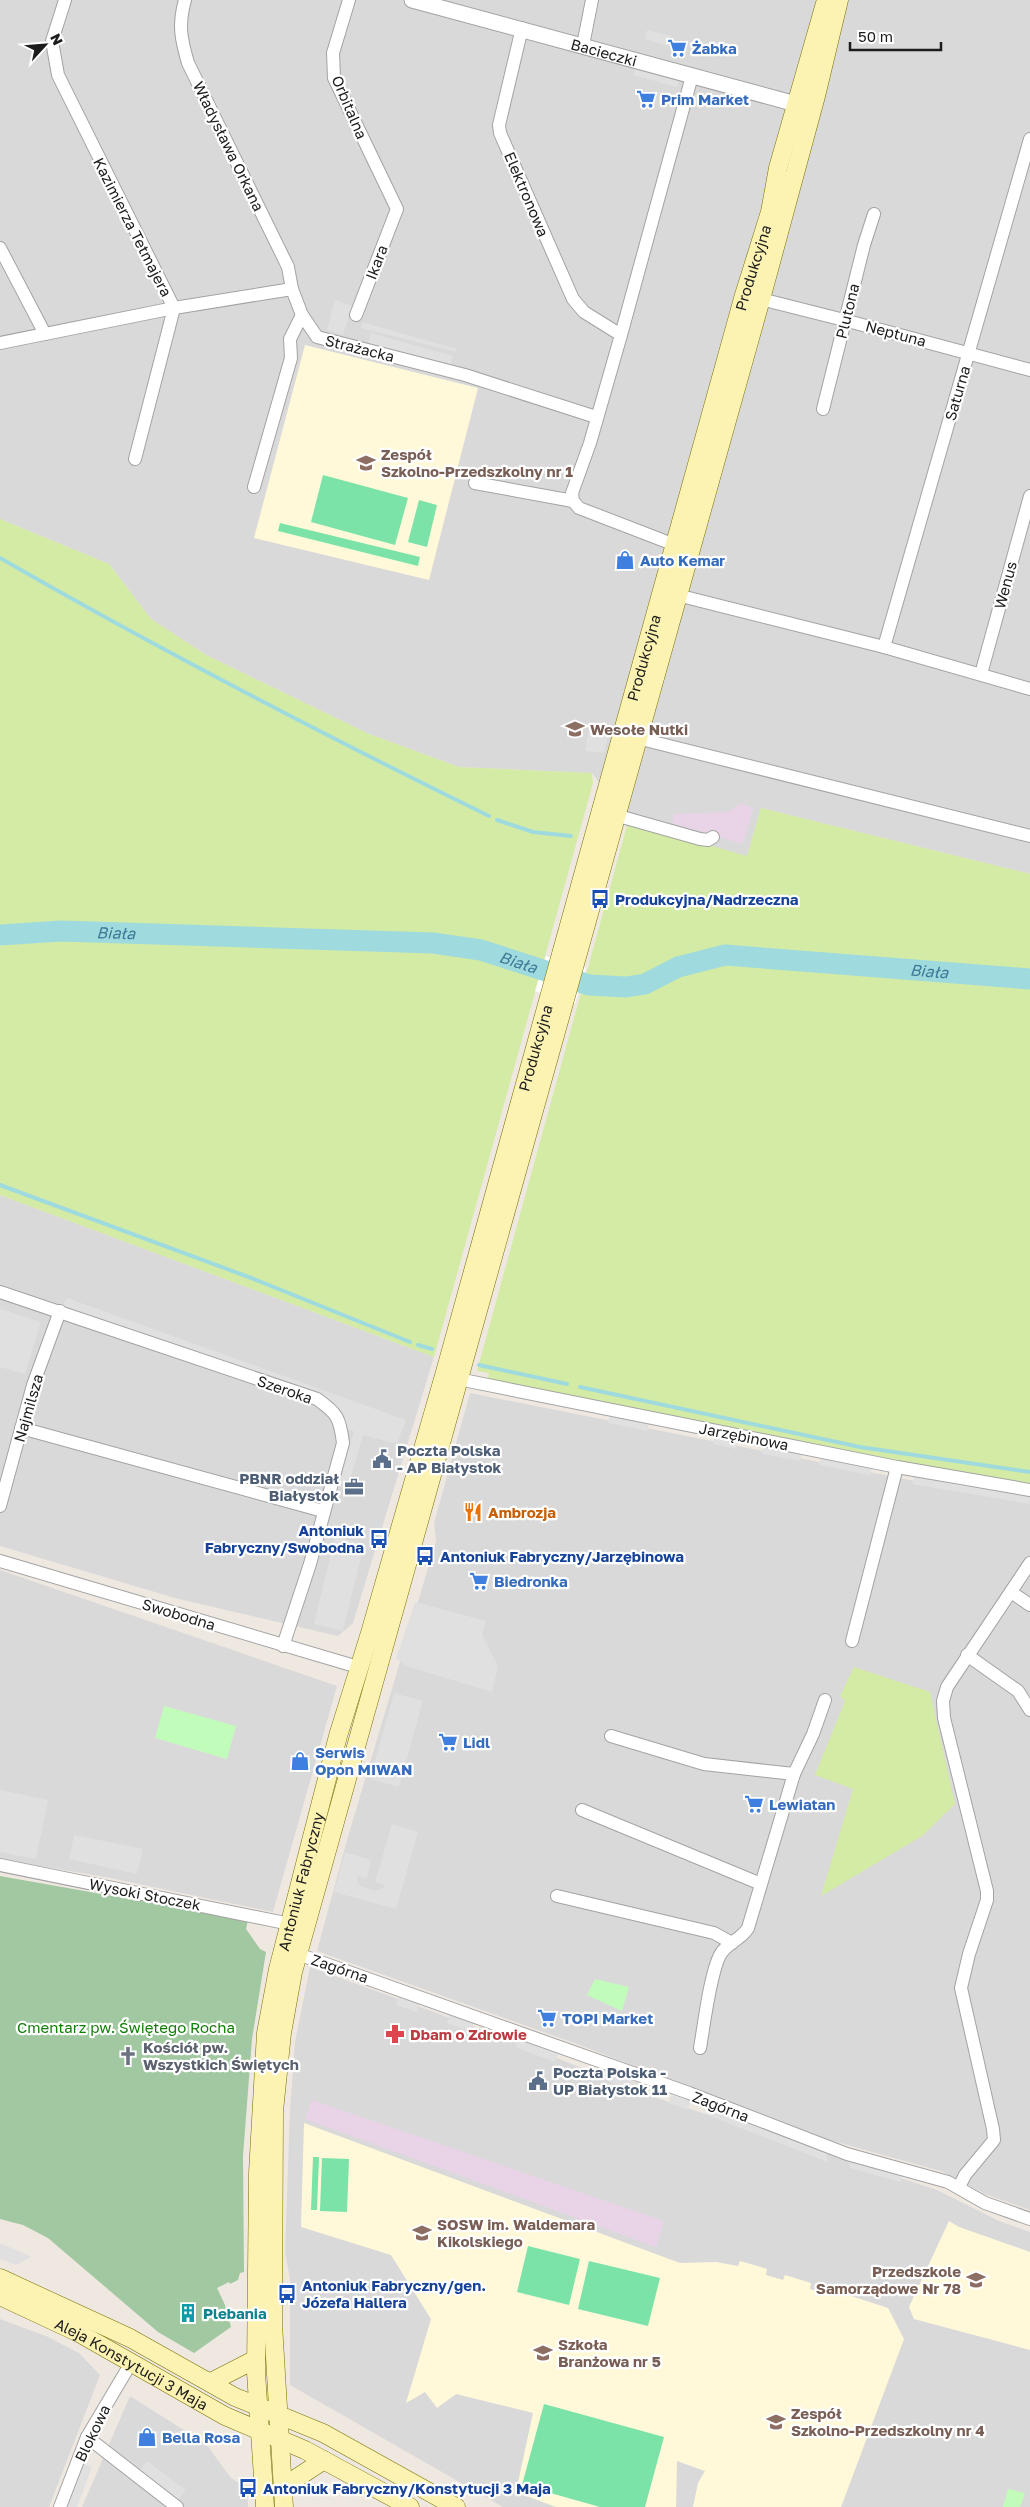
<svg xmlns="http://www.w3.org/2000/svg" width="1030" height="2507" font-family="'Golos Text',sans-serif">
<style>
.residential{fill:#dad9d9}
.industrial{fill:#e8d3e7}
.education{fill:#fff9da}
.grass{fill:#d3eba4}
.cemetery{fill:#a2c8a1}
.park{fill:#c1fcbb}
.pitch{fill:#7be2a8}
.parking{fill:#e0e0e0}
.pier{fill:#fff}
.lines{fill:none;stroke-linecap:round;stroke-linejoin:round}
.stream{stroke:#9fdbde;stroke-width:4}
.river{stroke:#9fdbde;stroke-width:21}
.minor-casing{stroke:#a3a3a3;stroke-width:14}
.tertiary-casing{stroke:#a3a3a3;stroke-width:17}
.secondary-casing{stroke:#776f00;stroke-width:19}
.minor{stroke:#fff;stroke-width:12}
.tertiary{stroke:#fff;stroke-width:15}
.secondary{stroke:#fcf3b2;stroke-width:18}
.labels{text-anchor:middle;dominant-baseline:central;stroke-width:4.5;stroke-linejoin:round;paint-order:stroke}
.shop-label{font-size:15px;font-weight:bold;fill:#366cbe;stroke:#fff;text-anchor:start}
.street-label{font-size:15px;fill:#1c1c1c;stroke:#fff}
.education-label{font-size:15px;font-weight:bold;fill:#785e54;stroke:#fff;text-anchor:start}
.transit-label{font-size:15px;font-weight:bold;fill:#164399;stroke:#fff;text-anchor:start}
.service-label{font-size:15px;font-weight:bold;fill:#4e5e75;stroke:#fff;text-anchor:start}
.food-label{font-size:15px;font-weight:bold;fill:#c56008;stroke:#fff;text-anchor:start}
.park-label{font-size:15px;fill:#117e06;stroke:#fff}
.health-label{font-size:15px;font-weight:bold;fill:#be3a42;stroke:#fff;text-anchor:start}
.worship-label{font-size:15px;font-weight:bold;fill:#5b616d;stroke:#fff;text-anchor:start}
.culture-label{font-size:15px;font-weight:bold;fill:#0d838f;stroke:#fff;text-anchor:start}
.water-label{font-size:16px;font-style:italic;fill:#3d7a98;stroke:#fff}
</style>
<rect width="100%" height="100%" fill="#eee8e1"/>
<g class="residential">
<polygon points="0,0 1030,0 1030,874 761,808 747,857 628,822 592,773 459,767 369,734 206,655 151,619 109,564 0,519"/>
<polygon points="0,1195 434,1357 353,1623 338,1636 175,1598 0,1546"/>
<polygon points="470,1393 910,1480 1030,1498 1030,2210 985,2194 941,2171 822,2138 577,2044 317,1951 347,1840 436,1541 434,1523"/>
<polygon points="0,1570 337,1686 273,1912 110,1878 0,1859"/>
<polygon points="310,1967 511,2040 663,2100 937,2190 999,2221 1030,2232 1030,2507 503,2507 290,2385 290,2279 285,2252 290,2110 295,2042"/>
<polygon points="0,2319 46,2336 79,2353 100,2375 49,2507 0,2507"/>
<polygon points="130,2396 206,2444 231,2478 247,2488 248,2507 82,2507"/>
</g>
<g class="industrial">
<polygon points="741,803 753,808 743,844 672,823 674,814 728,812"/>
<polygon points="312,2100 664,2221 656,2247 305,2119"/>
</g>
<g class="education">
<polygon points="305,345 478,388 429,580 254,538"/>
<polygon points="304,2123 680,2263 716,2262 738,2266 740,2261 767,2269 766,2275 783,2280 785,2275 811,2283 810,2289 831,2295 833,2290 888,2308 904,2339 841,2507 693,2507 698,2483 705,2471 677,2461 676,2507 556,2507 516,2492 533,2413 456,2394 437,2408 425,2392 406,2403 431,2319 391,2255 301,2227"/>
<polygon points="949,2221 959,2227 1030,2252 1030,2350 914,2319 909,2307"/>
</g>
<g class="grass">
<polygon points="0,519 109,564 151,619 206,655 369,734 459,767 592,773 593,783 434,1357 0,1195"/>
<polygon points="761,808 1030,874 1030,1483 921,1465 488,1379 489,1373 477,1371 628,822 747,856"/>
<polygon points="854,1667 930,1692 955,1804 922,1836 821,1896 853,1789 815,1775 845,1701 840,1696"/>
</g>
<polygon class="cemetery" points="0,1876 248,1920 246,1929 260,1949 266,1952 252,2039 243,2156 244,2272 240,2273 238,2280 230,2284 229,2282 217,2288 225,2305 231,2327 194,2353 158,2332 48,2238 23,2225 0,2219"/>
<g class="park">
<polygon points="164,1706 236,1726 227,1759 155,1738"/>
<polygon points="595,1979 629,1987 622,2011 587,1995"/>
<polygon points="1008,2489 1025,2493 1020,2507 1003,2507"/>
</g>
<g class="pitch">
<polygon points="323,475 408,498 395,545 311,522"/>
<polygon points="419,500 437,505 427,547 408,542"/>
<polygon points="280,523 420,557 418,566 278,531"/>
<polygon points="313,2157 319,2157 317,2210 311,2210"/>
<polygon points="322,2158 349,2159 347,2212 320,2211"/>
<polygon points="528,2246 580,2259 569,2305 517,2292"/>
<polygon points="589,2261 660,2278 648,2326 578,2309"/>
<polygon points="544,2404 664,2437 645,2507 600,2507 522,2485"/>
</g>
<g class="parking">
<polygon points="647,30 671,36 668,46 645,39"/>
<polygon points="635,68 679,80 677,87 633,75"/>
<polygon points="335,300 352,306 343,335 327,330"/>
<polygon points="362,322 457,349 456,352 361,328"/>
<polygon points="371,333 453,356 450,367 367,345"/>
<polygon points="589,729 608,735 604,753 585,751"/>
<polygon points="67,1298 406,1420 397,1444 363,1435 348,1487 338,1483 354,1431 342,1428 334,1411 60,1311"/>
<polygon points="0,1309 41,1322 25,1374 0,1367"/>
<polygon points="610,1416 649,1424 647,1431 608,1423"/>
<polygon points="715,1436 737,1441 736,1449 713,1444"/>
<polygon points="763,1446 802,1453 800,1461 762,1454"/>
<polygon points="821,1457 872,1468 870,1475 819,1465"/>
<polygon points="914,1476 960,1486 1030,1495 1029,1504 913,1484"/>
<polygon points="335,1537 364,1544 343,1631 314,1624"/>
<polygon points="415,1602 486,1621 482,1635 498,1666 492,1692 406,1666 396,1658"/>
<polygon points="394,1693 423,1701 399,1787 370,1779"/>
<polygon points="0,1790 48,1800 36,1859 0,1852"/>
<polygon points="392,1824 418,1832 396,1909 334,1892 345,1852 371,1860 367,1879 358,1876 357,1883 360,1886 376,1891 383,1888 384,1885 375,1882"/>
<polygon points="74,1835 143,1849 137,1874 69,1859"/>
<polygon points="399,1997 420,2003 417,2012 396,2005"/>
<polygon points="450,2014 474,2022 470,2031 447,2023"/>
<polygon points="518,2039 558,2054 555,2062 515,2047"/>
<polygon points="602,2069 644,2085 640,2094 599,2077"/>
<polygon points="671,2095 691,2101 688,2110 669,2103"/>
<polygon points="708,2107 826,2152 828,2162 707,2115"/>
<polygon points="848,2159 901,2173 901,2182 850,2168"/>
<polygon points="0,2243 21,2252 31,2257 16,2265 0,2259"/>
<polygon points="147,2461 186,2490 178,2500 139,2471"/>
<polygon points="84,2464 92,2467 77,2507 68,2507"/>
</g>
<polygon class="pier" points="546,956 586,968 575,1004 535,991"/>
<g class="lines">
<g class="stream">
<path d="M0,558C160,650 324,735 489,816"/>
<polyline points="497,820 533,832 571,836"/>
<polyline points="0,1185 254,1279 410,1342"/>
<polyline points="418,1345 432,1349"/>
<polyline points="479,1365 567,1384"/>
<polyline points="580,1387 860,1447 1030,1472"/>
</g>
<path class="river" id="s1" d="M0,935L61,931L433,943L481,950L589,985L626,987L645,984L678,967L725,955L1030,979"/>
<g class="minor-casing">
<g id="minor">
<polyline points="65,0 52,41 58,75 174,308 135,459"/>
<path d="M185,0C178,25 181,39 188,63L288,267L292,289"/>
<polyline points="349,0 333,53 334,78 397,209 356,315"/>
<polyline points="522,28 499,125 500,133 573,299 584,312 621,335"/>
<polyline points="583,45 592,0"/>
<polyline points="0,248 45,334"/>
<polyline points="761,299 844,320 1030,370"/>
<polyline points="0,343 174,308 292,289 302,315 317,337 465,375 596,417"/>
<polyline points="823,409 864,245 874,214"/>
<polyline points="475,483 573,501"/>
<polyline points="254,487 291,358 290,339 302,315"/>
<polyline points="675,545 579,508 573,501 572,493 590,443 621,335 692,76"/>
<polyline points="677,595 884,647 1030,689"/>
<polyline points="884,647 1030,139"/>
<polyline points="981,674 1030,496"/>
<polyline points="637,738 1030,836"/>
<polyline points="615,815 700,839 708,840 713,837"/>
<path d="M0,1292L317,1399C337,1413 340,1418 343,1443L310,1564L283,1646"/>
<polyline points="458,1379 897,1467 1030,1490"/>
<polyline points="21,1428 323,1511"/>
<polyline points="0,1506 33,1385 60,1311"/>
<polyline points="0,1561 358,1667"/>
<polyline points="1011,1592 1030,1605"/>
<polyline points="852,1641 897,1467"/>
<polyline points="967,1655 1018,1691 1030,1710"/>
<polyline points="611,1736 704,1764 794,1774"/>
<polyline points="582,1810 761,1884"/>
<polyline points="0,1865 290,1924"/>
<polyline points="557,1896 714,1933 732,1943"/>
<polyline points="298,1954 689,2093 847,2154 948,2182 985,2203 1030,2219"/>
<path d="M700,2048C704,2025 710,1974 720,1955C726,1943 741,1940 748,1928L794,1774L813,1734L825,1700"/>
<polyline points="959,2187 965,2175 994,2140 993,2129 961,1988 969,1954 987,1900 987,1891 944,1718 943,1701 947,1687 1030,1563"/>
<polyline points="87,2437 177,2507"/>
<polyline points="60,2507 87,2437 131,2363"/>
</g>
</g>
<g class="tertiary-casing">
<g id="tertiary">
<path id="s2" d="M412,0L796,104"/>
</g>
</g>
<g class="secondary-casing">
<g id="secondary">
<polyline points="0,2278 130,2338 235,2397 323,2433 456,2507"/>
<path id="s3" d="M0,2296L79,2333L225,2416L305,2450L410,2507"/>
<polyline points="211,2382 256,2359"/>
<polyline points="283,2487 324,2460"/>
<path id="s4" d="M265,2507L256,2372L258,2173L266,2033L278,1969L338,1736L370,1633L445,1372L744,295L770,212L778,168L826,0"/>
<polyline points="284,2507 273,2324 274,2111 282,2033 293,1972 761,299 816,96 839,0"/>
</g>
</g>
<use href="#minor" class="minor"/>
<use href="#tertiary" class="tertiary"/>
<use href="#secondary" class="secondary"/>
</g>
<defs>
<g id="supermarket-bare" transform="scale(1.5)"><path d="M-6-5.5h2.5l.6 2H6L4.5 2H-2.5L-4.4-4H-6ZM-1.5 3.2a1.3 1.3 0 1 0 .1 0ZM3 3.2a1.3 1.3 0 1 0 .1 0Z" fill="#3f7fe0" stroke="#fff" stroke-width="2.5" paint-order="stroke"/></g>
<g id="school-bare" transform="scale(1.5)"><path d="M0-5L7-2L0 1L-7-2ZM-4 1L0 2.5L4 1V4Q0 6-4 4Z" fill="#8d6e63" stroke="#fff" stroke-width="2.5" paint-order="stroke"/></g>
<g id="shop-bare" transform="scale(1.5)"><path d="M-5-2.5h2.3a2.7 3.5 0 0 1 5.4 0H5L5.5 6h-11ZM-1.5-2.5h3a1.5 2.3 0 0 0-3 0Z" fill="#3f7fe0" stroke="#fff" stroke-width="2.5" paint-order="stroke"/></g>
<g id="bus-bare" transform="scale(1.5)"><path d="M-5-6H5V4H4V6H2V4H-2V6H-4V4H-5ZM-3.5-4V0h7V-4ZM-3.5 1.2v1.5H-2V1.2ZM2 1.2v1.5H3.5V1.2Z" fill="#1a4fb4" stroke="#fff" stroke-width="2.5" paint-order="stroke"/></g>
<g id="civic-bare" transform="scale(1.5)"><path d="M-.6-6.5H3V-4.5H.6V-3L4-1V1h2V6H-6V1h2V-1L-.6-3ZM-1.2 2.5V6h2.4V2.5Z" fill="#5c6f8a" stroke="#fff" stroke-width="2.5" paint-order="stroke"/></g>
<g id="office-bare" transform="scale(1.5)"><path d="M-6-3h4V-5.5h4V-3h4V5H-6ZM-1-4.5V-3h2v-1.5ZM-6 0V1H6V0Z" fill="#5c6f8a" stroke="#fff" stroke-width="2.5" paint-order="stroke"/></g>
<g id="restaurant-bare" transform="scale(1.5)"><path d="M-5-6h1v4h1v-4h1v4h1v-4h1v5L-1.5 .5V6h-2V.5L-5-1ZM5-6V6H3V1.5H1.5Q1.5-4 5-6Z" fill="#e8710a" stroke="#fff" stroke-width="2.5" paint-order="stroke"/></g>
<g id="pharmacy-bare" transform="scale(1.5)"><path d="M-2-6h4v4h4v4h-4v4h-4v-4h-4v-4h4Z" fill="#e0444e" stroke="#fff" stroke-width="2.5" paint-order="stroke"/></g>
<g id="church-bare" transform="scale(1.5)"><path d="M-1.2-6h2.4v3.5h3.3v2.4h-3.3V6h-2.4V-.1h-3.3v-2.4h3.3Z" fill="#6b7280" stroke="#fff" stroke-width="2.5" paint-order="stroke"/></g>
<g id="building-bare" transform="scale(1.5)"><path d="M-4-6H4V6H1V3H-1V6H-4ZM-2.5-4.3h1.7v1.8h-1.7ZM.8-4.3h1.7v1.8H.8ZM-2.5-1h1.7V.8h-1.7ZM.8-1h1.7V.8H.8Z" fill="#0f9aa8" stroke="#fff" stroke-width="2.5" paint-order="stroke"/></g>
</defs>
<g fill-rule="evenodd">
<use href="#supermarket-bare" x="677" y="48"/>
<use href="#supermarket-bare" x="646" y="99"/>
<use href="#school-bare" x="366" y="463"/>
<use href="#shop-bare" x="625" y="560"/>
<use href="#school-bare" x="575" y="729"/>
<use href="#bus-bare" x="600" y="899"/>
<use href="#civic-bare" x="382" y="1459"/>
<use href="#office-bare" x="354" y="1487"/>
<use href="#restaurant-bare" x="473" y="1512"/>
<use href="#bus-bare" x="379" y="1539"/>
<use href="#bus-bare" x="425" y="1556"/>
<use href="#supermarket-bare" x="479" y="1581"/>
<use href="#supermarket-bare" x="448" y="1742"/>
<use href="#shop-bare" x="300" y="1761"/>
<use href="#supermarket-bare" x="754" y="1804"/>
<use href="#supermarket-bare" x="547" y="2018"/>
<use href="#pharmacy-bare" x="395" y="2034"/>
<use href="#church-bare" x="128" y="2056"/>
<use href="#civic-bare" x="538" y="2081"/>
<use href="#school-bare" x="422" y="2233"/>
<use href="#school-bare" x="976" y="2280"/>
<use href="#bus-bare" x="287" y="2294"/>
<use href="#building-bare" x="188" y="2313"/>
<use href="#school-bare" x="543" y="2353"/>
<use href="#school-bare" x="776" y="2422"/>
<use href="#shop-bare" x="147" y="2437"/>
<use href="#bus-bare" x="248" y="2488"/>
</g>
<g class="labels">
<g class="shop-label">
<text x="692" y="48">Żabka</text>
<text x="661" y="99">Prim Market</text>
<text x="640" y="560">Auto Kemar</text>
<text x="494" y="1581">Biedronka</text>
<text x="463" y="1742">Lidl</text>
<text x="315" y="1752">Serwis<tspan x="315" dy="17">Opon MIWAN</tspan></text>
<text x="769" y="1804">Lewiatan</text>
<text x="562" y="2018">TOPI Market</text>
<text x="162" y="2437">Bella Rosa</text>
</g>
<g class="street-label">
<text stroke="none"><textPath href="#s2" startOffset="199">Bacieczki</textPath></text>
<text transform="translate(350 107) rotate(67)">Orbitalna</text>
<text transform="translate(229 146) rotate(64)">Władysława Orkana</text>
<text transform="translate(527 194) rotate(67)">Elektronowa</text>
<text transform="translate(133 227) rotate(63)">Kazimierza Tetmajera</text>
<text transform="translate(376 262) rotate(-69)">Ikara</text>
<text stroke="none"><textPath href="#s4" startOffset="2306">Produkcyjna</textPath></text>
<text transform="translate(847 311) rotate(-76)">Plutona</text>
<text transform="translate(896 333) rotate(15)">Neptuna</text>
<text transform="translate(360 348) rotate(14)">Strażacka</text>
<text transform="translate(957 393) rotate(-74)">Saturna</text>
<text transform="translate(1005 585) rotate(-75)">Wenus</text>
<text stroke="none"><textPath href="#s4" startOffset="1901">Produkcyjna</textPath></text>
<text stroke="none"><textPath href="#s4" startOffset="1496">Produkcyjna</textPath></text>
<text transform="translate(285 1389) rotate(19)">Szeroka</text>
<text transform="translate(28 1408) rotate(-74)">Najmilsza</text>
<text transform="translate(744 1436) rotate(11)">Jarzębinowa</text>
<text transform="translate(179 1614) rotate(17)">Swobodna</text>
<text stroke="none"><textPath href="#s4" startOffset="630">Antoniuk Fabryczny</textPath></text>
<text transform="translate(145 1894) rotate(11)">Wysoki Stoczek</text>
<text transform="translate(340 1968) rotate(19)">Zagórna</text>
<text transform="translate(721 2106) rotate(21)">Zagórna</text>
<text stroke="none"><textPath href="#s3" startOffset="148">Aleja Konstytucji 3 Maja</textPath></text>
<text transform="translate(92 2433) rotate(-64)">Blokowa</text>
</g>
<g class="education-label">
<text x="381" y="454">Zespół<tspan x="381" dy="17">Szkolno-Przedszkolny nr 1</tspan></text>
<text x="590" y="729">Wesołe Nutki</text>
<text x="437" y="2224">SOSW im. Waldemara<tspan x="437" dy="17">Kikolskiego</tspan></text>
<text x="961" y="2271" text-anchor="end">Przedszkole<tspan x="961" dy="17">Samorządowe Nr 78</tspan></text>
<text x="558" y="2344">Szkoła<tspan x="558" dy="17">Branżowa nr 5</tspan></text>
<text x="791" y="2413">Zespół<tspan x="791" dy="17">Szkolno-Przedszkolny nr 4</tspan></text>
</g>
<g class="transit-label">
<text x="615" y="899">Produkcyjna/Nadrzeczna</text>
<text x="364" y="1530" text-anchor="end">Antoniuk<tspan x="364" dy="17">Fabryczny/Swobodna</tspan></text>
<text x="440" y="1556">Antoniuk Fabryczny/Jarzębinowa</text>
<text x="302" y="2285">Antoniuk Fabryczny/gen.<tspan x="302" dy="17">Józefa Hallera</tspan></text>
<text x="263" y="2488">Antoniuk Fabryczny/Konstytucji 3 Maja</text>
</g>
<g class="service-label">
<text x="397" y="1450">Poczta Polska<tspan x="397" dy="17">- AP Białystok</tspan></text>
<text x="339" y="1478" text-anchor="end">PBNR oddział<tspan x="339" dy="17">Białystok</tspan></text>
<text x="553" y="2072">Poczta Polska -<tspan x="553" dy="17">UP Białystok 11</tspan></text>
</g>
<g class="food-label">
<text x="488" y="1512">Ambrozja</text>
</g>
<g class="park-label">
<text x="126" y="2027">Cmentarz pw. Świętego Rocha</text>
</g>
<g class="health-label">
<text x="410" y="2034">Dbam o Zdrowie</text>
</g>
<g class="worship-label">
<text x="143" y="2047">Kościół pw.<tspan x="143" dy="17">Wszystkich Świętych</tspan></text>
</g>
<g class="culture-label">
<text x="203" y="2313">Plebania</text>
</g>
<g class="water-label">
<text stroke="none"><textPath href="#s1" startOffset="116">Biała</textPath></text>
<text stroke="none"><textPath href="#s1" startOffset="521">Biała</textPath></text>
<text stroke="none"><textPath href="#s1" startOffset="942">Biała</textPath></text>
</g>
</g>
<g transform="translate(45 45) rotate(64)" stroke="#ffffff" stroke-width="4" paint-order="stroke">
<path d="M0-4L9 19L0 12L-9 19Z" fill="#1c1c1c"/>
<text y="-8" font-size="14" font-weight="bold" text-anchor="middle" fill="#1c1c1c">N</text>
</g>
<path d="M850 42v8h91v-8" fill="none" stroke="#1c1c1c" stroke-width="2.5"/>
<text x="858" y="42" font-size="15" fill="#1c1c1c" stroke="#ffffff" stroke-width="4" paint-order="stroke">50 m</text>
</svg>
